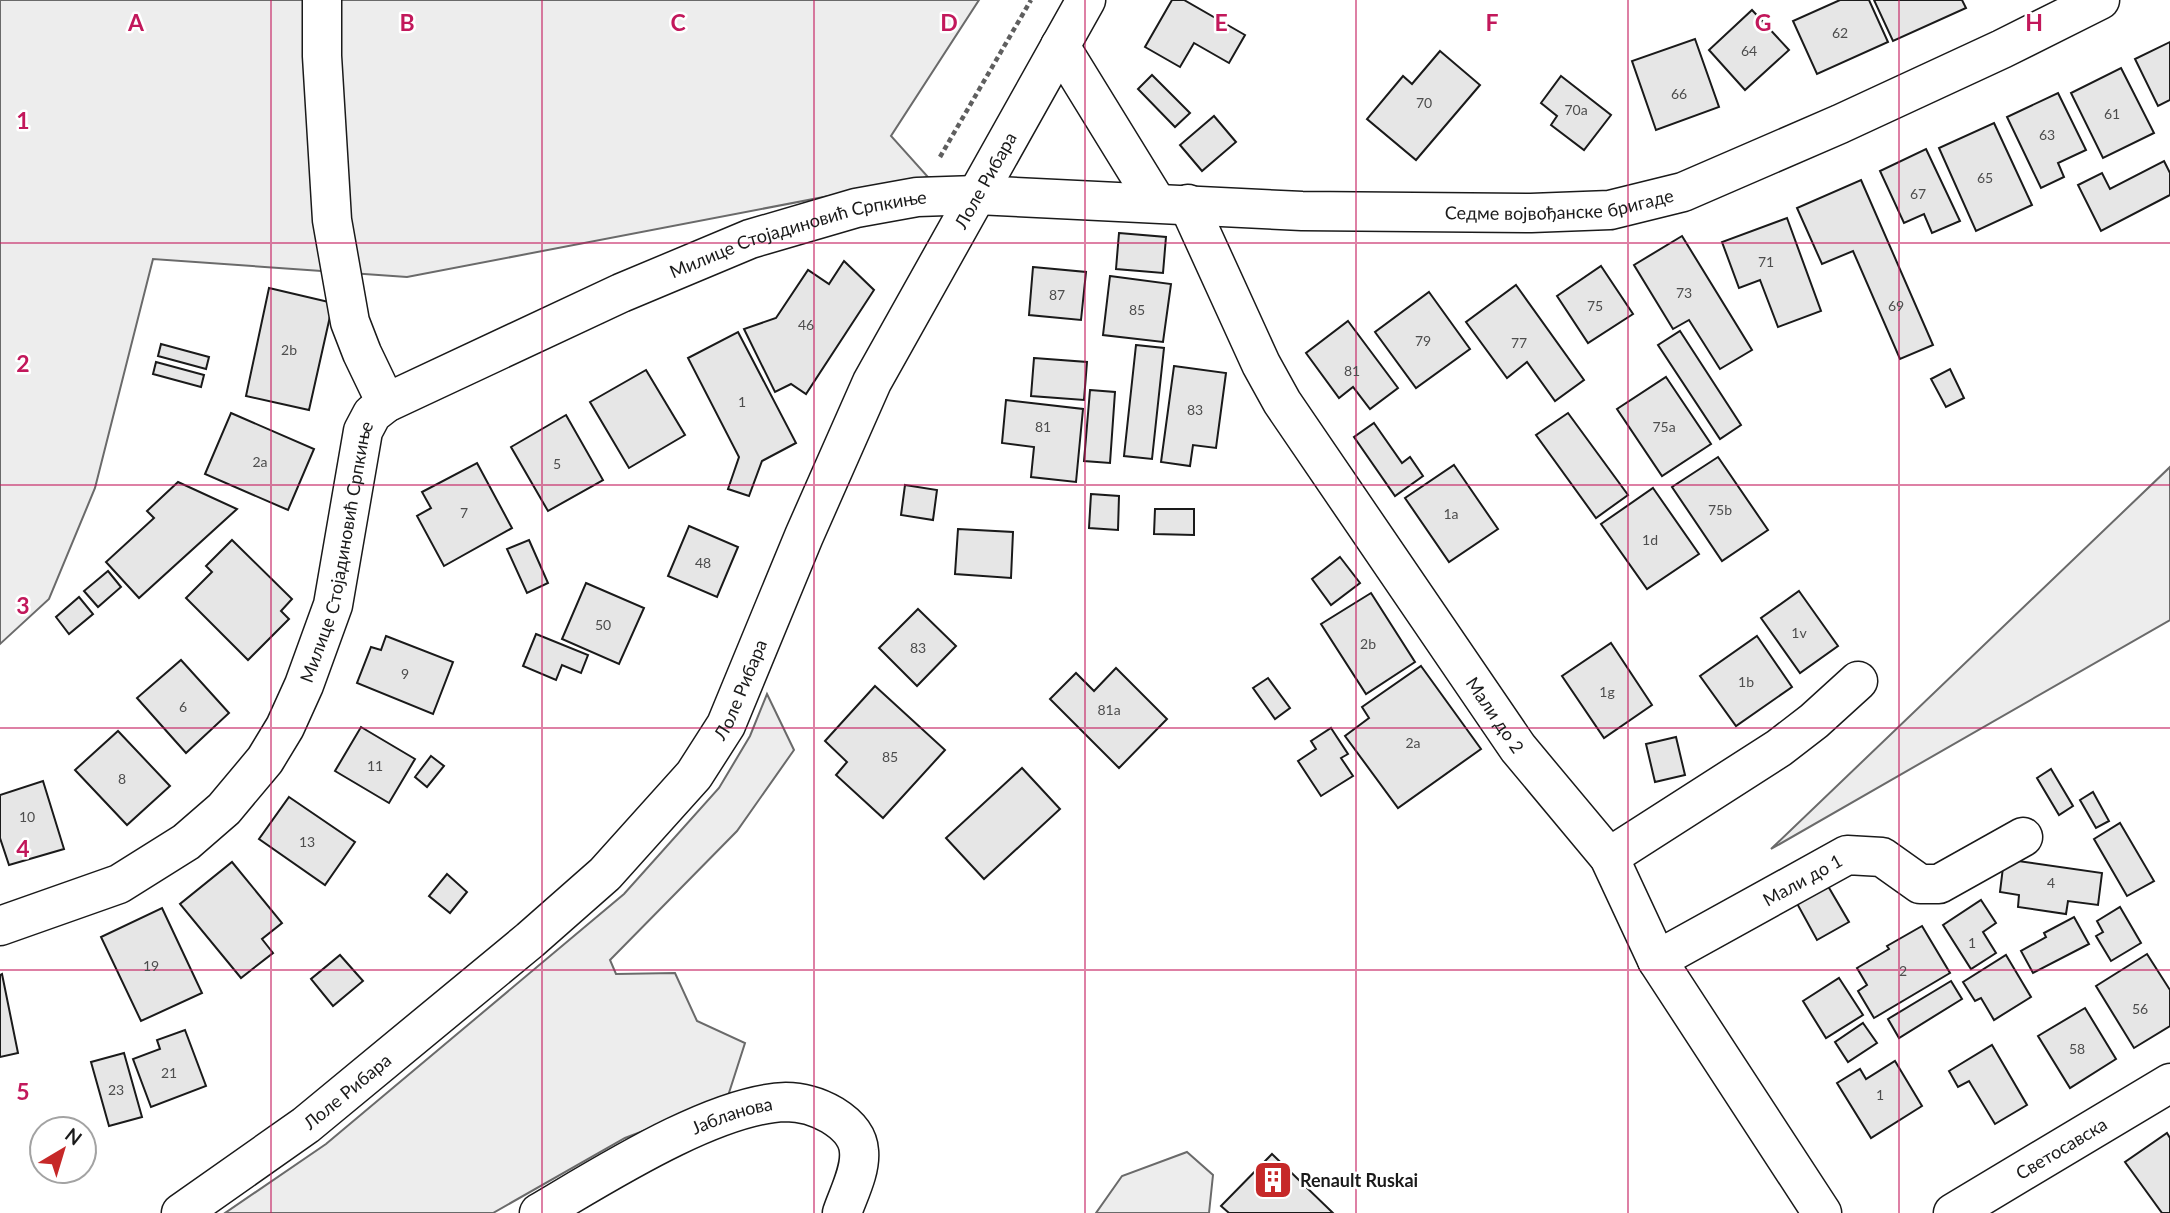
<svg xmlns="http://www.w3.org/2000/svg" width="2170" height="1213" font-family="Lato,sans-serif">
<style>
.built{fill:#ededed;stroke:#6a6a6a;stroke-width:2}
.building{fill:#e6e6e6;stroke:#1a1a1a;stroke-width:2}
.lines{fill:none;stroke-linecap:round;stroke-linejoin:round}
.minor-casing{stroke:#1a1a1a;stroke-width:41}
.path{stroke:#5f5f5f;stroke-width:4.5;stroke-dasharray:5 3.5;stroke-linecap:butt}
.minor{stroke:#fff;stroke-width:38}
.grid{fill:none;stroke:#c2185b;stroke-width:2;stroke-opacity:0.55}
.labels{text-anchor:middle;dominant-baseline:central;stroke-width:5;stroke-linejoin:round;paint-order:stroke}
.number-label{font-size:14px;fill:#4d4d4d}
.street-label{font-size:18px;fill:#1a1a1a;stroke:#fff}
.poi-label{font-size:18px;font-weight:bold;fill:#1a1a1a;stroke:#fff;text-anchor:start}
.grid-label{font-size:23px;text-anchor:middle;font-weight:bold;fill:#c2185b;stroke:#fff;stroke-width:5;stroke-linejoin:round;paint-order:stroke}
</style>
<rect width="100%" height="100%" fill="#fff"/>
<g class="built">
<polygon points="0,0 979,0 891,136 928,177 407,277 153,259 95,488 49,599 0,644"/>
<polygon points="2170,467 2170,620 1771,849"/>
<polygon points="767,694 794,750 737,831 610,960 616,974 675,973 697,1021 745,1043 727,1099 625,1138 493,1213 225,1213 326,1144 624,894 719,788 750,736"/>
<polygon points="1187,1152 1213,1175 1209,1213 1096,1213 1122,1176"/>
</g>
<g class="building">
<polygon points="1172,0 1184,0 1245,35 1229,63 1194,43 1180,67 1145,47"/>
<polygon points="1840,0 1869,0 1888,42 1817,74 1793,21"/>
<polygon points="1874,0 1962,0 1966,8 1893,41"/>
<polygon points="1752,10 1789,50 1745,90 1709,50"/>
<polygon points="1695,39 1719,107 1656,130 1632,61"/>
<polygon points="2170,42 2170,100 2158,106 2135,59"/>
<polygon points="1440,51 1480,85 1416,160 1367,119 1403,76 1412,84"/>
<polygon points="2121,68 2154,133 2103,158 2071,93"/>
<polygon points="1152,75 1190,113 1175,127 1138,89"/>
<polygon points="1561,76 1611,115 1584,150 1551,125 1557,116 1541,103"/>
<polygon points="2058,93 2086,150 2058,163 2064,177 2041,188 2007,117"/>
<polygon points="1214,116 1236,142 1202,171 1180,145"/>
<polygon points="1994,123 2032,205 1976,231 1939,148"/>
<polygon points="1926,149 1960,221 1932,233 1924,214 1904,223 1880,171"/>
<polygon points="2164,161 2170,173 2170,195 2101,231 2078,185 2102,173 2110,189"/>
<polygon points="1861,180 1933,345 1900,359 1853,251 1822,264 1797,208"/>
<polygon points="1787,218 1821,311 1778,327 1760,280 1739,288 1722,242"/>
<polygon points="1119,233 1166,237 1163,273 1116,269"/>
<polygon points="1682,236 1752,350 1720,369 1689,320 1673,329 1634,265"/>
<polygon points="844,261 874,290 806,394 791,384 775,392 744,329 776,318 808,270 829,284"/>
<polygon points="1601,266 1633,314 1588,343 1557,296"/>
<polygon points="1033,267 1086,272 1081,320 1029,315"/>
<polygon points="1110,276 1171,284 1163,342 1103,335"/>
<polygon points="1516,285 1584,380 1555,401 1527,362 1507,378 1466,322"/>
<polygon points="269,288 333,303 309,410 246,396"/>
<polygon points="1429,292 1470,349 1416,388 1375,332"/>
<polygon points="1348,321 1398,388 1370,409 1353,387 1339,398 1306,353"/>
<polygon points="1680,331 1741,425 1720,439 1658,345"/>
<polygon points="738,332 796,443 762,461 749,496 728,489 739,457 688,358"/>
<polygon points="161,344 209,357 206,369 158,356"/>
<polygon points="1136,345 1164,348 1152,459 1124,456"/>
<polygon points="1034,358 1087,362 1084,400 1031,396"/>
<polygon points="156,362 204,375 201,387 153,374"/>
<polygon points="1174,366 1226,373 1216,448 1193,445 1190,466 1161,462"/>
<polygon points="1950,369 1964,398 1946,407 1931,379"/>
<polygon points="646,370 685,435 629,468 590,402"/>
<polygon points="1666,377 1711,444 1662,476 1617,409"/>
<polygon points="1090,390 1115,392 1110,463 1084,461"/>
<polygon points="1006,400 1083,409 1076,482 1031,477 1034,447 1002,443"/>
<polygon points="231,413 314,449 288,510 205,474"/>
<polygon points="1568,413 1628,495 1596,518 1536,435"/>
<polygon points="566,415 603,480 548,511 511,447"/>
<polygon points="1374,423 1402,463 1410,457 1423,476 1395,496 1354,437"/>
<polygon points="1718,457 1768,530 1722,561 1672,487"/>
<polygon points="477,463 512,528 444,566 417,516 431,508 422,492"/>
<polygon points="1454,465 1498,529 1449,562 1405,498"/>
<polygon points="178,482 237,509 139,598 106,562 154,518 147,511"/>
<polygon points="905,485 937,490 933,520 901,515"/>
<polygon points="1653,488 1699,554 1647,589 1601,524"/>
<polygon points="1091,494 1119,496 1118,530 1089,528"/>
<polygon points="1155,509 1194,509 1194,535 1154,534"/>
<polygon points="689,526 738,547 717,597 668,576"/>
<polygon points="958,529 1013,532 1011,578 955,574"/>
<polygon points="232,540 292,599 281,611 289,619 248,660 186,598 212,572 206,566"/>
<polygon points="529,540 548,583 527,593 507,549"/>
<polygon points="1340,557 1360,583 1331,605 1312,579"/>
<polygon points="108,571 121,587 98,607 84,591"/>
<polygon points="586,583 644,608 619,664 562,639"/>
<polygon points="1799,591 1838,646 1800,673 1761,618"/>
<polygon points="1371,593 1415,662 1366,694 1321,624"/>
<polygon points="79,597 93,614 69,634 56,617"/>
<polygon points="918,609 956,646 917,686 879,648"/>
<polygon points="536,634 588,655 581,673 562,665 556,680 523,666"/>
<polygon points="386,636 453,662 433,714 357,683 371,647 381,650"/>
<polygon points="1757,636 1792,687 1736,726 1700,676"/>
<polygon points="1611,643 1652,705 1604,738 1562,676"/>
<polygon points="181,660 229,713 186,753 137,698"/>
<polygon points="1421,666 1481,749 1398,808 1345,736 1369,718 1362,707"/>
<polygon points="1116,668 1167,719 1119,768 1050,699 1076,673 1094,691"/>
<polygon points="1268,678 1290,708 1275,719 1253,688"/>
<polygon points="875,686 945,750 883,818 836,775 847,762 825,741"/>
<polygon points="361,727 415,759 389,803 335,771"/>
<polygon points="1331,728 1348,754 1341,758 1353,776 1321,796 1298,761 1316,749 1311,741"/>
<polygon points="118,731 170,786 127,825 75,770"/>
<polygon points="1676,737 1685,775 1655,782 1646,744"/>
<polygon points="431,756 444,766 427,787 415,777"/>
<polygon points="1022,768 1060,809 984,879 946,838"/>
<polygon points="2051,769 2073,806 2059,815 2037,778"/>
<polygon points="43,781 64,849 9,865 0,838 0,795"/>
<polygon points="2093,792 2109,821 2096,828 2080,800"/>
<polygon points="289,797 355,842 325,885 259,839"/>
<polygon points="2120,823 2154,881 2127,896 2094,839"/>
<polygon points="2004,859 2102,873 2098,905 2068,901 2066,914 2018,907 2019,895 2000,892"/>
<polygon points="232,862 282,923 262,939 273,953 241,978 180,904"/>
<polygon points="447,874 467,892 450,913 429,896"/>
<polygon points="1825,881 1849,922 1817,940 1794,898"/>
<polygon points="1981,900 1996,923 1983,932 1996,953 1971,969 1943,925"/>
<polygon points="2120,907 2141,943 2111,961 2096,936 2103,932 2097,921"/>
<polygon points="162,908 202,993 141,1021 101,937"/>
<polygon points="2074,917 2089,944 2033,973 2021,951 2046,937 2044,933"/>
<polygon points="1922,926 1950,973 1874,1018 1858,991 1867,985 1857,968 1889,949 1887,946"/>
<polygon points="2147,954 2170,990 2170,1026 2134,1048 2096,986"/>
<polygon points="340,955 363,981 333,1006 311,979"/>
<polygon points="2006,955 2031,997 1994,1020 1981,998 1975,1001 1963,982"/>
<polygon points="2,974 18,1053 0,1057 0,975"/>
<polygon points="1839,978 1863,1015 1826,1038 1803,1001"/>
<polygon points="1951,981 1962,999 1899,1038 1888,1019"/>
<polygon points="2085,1008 2116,1059 2070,1088 2038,1036"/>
<polygon points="1863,1023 1877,1043 1848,1062 1835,1042"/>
<polygon points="185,1030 206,1086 151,1107 133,1059 160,1049 157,1040"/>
<polygon points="1992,1045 2027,1105 1995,1124 1969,1081 1958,1087 1949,1071"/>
<polygon points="124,1053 142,1117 109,1126 91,1062"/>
<polygon points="1895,1061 1922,1106 1871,1138 1837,1083 1860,1069 1866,1079"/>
<polygon points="2167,1133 2170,1138 2170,1213 2162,1213 2125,1162"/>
<polygon points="1272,1154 1333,1213 1229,1213 1221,1206"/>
</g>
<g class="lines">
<g class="minor-casing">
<g id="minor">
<polyline points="322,0 322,56 332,220 350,322 362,353 386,403"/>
<polyline points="1060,46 1156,202"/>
<path id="s1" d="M1188,204L1261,364L1282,402L1518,748L1609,857L1657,960L1822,1213"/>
<polyline points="1609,857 1779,748 1814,721 1858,681"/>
<path id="s2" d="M0,926L119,884L186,842L224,809L265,760L285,727L304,685L333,605L363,431L372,414L386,403L621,293L750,239L856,208L917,197L977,195L1302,211L1531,213L1610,210L1683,192L1840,124L2002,49L2100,0"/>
<path id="s3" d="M1657,960L1847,855L1882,857L1920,884H1939L2023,837"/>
<path id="s4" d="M181,1213L306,1125L530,940L605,874L694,775L726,725L804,536L872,382L1086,0"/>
<path id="s5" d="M539,1213C602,1176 714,1104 786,1102C802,1102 818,1107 832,1115C845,1123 858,1135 859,1151C861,1171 848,1195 842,1213"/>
<path id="s6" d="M1953,1213L2170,1083"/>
</g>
</g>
<polyline class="path" points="940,157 1031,0"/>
<use href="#minor" class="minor"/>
</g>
<path class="grid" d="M271,0V1213M542,0V1213M814,0V1213M1085,0V1213M1356,0V1213M1628,0V1213M1899,0V1213M0,243H2170M0,485H2170M0,728H2170M0,970H2170"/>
<defs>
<g id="building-square" transform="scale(2.0125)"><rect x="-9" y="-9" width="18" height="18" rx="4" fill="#c62828" stroke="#fff"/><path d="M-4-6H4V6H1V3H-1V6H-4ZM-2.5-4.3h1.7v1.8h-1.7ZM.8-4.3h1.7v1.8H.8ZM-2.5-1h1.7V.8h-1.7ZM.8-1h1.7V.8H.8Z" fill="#fff"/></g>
</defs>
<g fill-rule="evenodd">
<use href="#building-square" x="1273" y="1180"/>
</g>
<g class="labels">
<g class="number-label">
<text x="1840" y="32">62</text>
<text x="1749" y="50">64</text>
<text x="1679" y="93">66</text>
<text x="1424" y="102">70</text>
<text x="1576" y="109">70a</text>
<text x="2112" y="113">61</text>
<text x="2047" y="134">63</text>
<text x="1985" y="177">65</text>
<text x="1918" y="193">67</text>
<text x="1766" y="261">71</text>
<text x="1684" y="292">73</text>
<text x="1057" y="294">87</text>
<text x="1595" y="305">75</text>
<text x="1896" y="305">69</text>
<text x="1137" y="309">85</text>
<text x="806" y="324">46</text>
<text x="1423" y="340">79</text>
<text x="1519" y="342">77</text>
<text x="289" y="349">2b</text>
<text x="1352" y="370">81</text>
<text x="742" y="401">1</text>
<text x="1195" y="409">83</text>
<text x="1043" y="426">81</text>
<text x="1664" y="426">75a</text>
<text x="260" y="461">2a</text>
<text x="557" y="463">5</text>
<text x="1720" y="509">75b</text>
<text x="464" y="512">7</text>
<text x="1451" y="513">1a</text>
<text x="1650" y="539">1d</text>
<text x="703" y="562">48</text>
<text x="603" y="624">50</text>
<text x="1799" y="632">1v</text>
<text x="1368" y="643">2b</text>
<text x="918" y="647">83</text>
<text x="405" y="673">9</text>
<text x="1746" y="681">1b</text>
<text x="1607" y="691">1g</text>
<text x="183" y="706">6</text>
<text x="1109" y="709">81a</text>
<text x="1413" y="742">2a</text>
<text x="890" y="756">85</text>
<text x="375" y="765">11</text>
<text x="122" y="778">8</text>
<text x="27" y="816">10</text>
<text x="307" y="841">13</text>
<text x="2051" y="882">4</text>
<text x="1972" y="942">1</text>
<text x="151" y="965">19</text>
<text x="1903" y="970">2</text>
<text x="2140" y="1008">56</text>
<text x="2077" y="1048">58</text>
<text x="169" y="1072">21</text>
<text x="116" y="1089">23</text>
<text x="1880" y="1094">1</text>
</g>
<g class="street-label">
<text stroke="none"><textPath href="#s4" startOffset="1340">Лоле Рибара</textPath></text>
<text stroke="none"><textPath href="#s2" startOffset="1918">Седме војвођанске бригаде</textPath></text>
<text stroke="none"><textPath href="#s2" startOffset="1150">Милице Стојадиновић Српкиње</textPath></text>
<text stroke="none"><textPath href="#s2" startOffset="542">Милице Стојадиновић Српкиње</textPath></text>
<text stroke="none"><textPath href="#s4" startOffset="774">Лоле Рибара</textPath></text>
<text stroke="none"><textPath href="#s1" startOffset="598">Мали до 2</textPath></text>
<text stroke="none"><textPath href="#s3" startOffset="166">Мали до 1</textPath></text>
<text stroke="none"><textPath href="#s4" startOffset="206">Лоле Рибара</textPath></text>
<text stroke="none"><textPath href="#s5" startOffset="217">Јабланова</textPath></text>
<text stroke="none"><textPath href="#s6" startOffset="126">Светосавска</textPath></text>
</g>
<g class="poi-label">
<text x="1300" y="1180">Renault Ruskai</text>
</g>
</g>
<g class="grid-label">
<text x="136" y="31">A</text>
<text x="407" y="31">B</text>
<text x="678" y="31">C</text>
<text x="949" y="31">D</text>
<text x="1221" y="31">E</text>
<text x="1492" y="31">F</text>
<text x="1763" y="31">G</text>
<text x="2034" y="31">H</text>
<text x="23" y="129">1</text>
<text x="23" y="372">2</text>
<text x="23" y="614">3</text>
<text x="23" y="857">4</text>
<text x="23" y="1100">5</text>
</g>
<g transform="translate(63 1150) rotate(38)"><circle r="33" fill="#ffffff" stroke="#a3a3a3" stroke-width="2"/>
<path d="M0-5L12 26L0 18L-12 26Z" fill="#c62828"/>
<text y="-10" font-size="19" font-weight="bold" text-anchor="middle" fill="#1a1a1a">N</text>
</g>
</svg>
